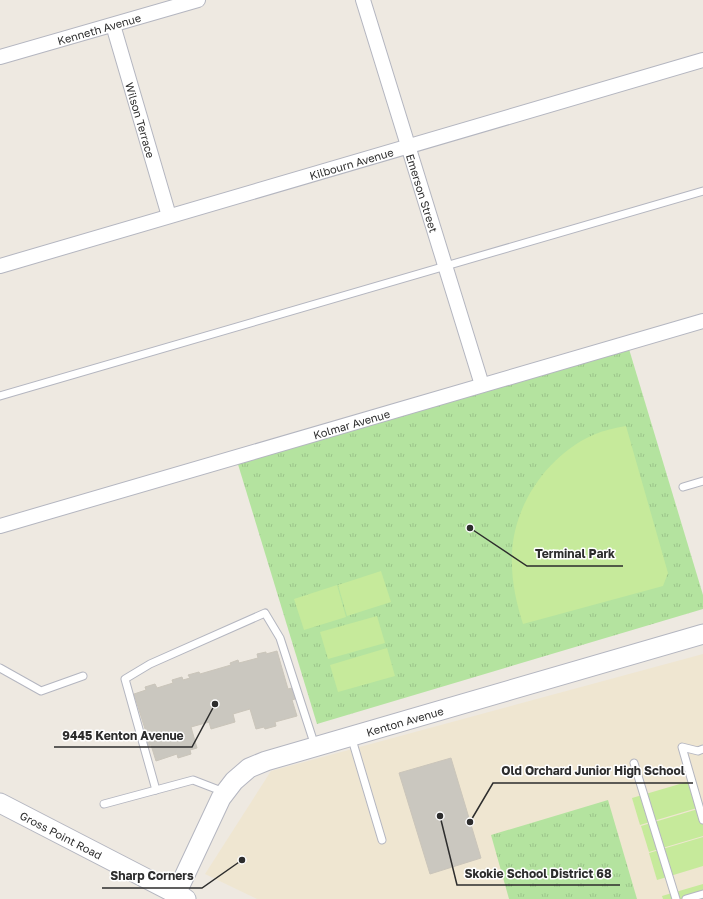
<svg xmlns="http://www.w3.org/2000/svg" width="703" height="899" font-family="'Golos Text',sans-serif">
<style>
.education{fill:#efe6d1}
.grass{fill:url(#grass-tufts)}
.pitch{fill:#c6ea9b}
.building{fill:#cac7bf;stroke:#cac5ba}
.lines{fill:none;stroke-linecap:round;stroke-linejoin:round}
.service-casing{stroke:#b4b6c0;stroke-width:9}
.minor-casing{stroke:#b4b6c0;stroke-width:16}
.secondary-casing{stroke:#b4b6c0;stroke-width:21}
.service{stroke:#fff;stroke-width:7}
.minor{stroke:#fff;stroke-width:14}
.secondary{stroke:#fff;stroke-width:19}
.labels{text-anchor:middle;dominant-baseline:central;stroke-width:3;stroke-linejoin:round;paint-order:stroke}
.street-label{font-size:11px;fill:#2d2d2d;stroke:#fff}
.leader{fill:none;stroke:#2d2d2d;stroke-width:1.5}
.callout-dot{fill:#2d2d2d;stroke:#fff;stroke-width:1.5}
.callout-label{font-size:12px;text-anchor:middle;font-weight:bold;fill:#2d2d2d;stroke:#fff;stroke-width:3;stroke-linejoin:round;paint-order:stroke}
</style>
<defs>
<pattern id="grass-tufts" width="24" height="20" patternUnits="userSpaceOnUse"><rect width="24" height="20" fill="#b4e39f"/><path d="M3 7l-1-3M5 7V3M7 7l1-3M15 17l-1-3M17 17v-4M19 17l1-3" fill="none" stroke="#9bc389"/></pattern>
</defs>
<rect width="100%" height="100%" fill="#eee9e1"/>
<polygon class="education" points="703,654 703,899 257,899 205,874 271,771"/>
<g class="grass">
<polygon points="629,349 703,595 703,609 317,724 237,461"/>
<polygon points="608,800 637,899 509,899 491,835"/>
</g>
<g class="pitch">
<path d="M626,426L668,573L663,586L523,624C516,602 511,579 512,555C513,505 548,455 593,435C604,430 615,428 626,426Z"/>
<polygon points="381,571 391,602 347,616 338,585"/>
<polygon points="337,585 346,617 304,630 294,599"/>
<polygon points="377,616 385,643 328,659 320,632"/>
<polygon points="387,648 395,676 338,692 330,665"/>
<polygon points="690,781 697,808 640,825 632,798"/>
<polygon points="698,809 703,824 703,836 649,852 641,826"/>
<polygon points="703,837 703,866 657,880 649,853"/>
<polygon points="703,884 703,899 663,899 662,896"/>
</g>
<g class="building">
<polygon points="277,651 288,689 292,688 295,699 292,700 297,716 275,722 276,726 265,729 264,727 256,729 250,709 233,714 235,722 211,729 209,722 191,727 197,748 190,750 191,754 178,758 177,754 156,761 151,745 147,746 143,733 146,732 134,694 146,690 145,687 155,684 157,688 173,683 172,680 182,677 183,680 190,678 188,675 199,672 200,674 231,665 230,663 238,660 239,663 258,658 257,654 266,652 266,654"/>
<polygon points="451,758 481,858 430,874 399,773"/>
</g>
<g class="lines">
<g class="service-casing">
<g id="service">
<polyline points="0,396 703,191"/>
<polyline points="683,487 703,481"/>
<polyline points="0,668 41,691 83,676"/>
<polyline points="351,736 382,840"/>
<polyline points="703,749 698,751 682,747 703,820"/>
<polyline points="634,763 676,899"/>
<polyline points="156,790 125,679 150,664 265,613 280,638 315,746"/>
<polyline points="104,804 193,780 224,792"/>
<polyline points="686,899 703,894"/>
</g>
</g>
<g class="minor-casing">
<g id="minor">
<path id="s1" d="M363,0L482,385"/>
<path id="s2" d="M113,25L169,216"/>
<path id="s3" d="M0,57L198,0"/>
<path id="s4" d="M0,266L703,60"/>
<path id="s5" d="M0,526L703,321"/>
</g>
</g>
<g class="secondary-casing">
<g id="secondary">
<path id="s6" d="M0,803L186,899"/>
<path id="s7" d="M176,894L221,798L234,781L249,768L266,761L703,634"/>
</g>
</g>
<use href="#service" class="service"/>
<use href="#minor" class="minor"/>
<use href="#secondary" class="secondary"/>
</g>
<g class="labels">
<g class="street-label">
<text stroke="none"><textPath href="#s3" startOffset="103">Kenneth Avenue</textPath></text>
<text stroke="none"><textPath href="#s2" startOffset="99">Wilson Terrace</textPath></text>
<text stroke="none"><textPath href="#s4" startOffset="366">Kilbourn Avenue</textPath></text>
<text stroke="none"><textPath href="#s1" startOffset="202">Emerson Street</textPath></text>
<text stroke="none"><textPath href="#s5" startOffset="366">Kolmar Avenue</textPath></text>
<text stroke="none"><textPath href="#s7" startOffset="310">Kenton Avenue</textPath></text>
<text stroke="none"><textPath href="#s6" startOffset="69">Gross Point Road</textPath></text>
</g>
</g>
<path class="leader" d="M470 528L527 566H623M215 704L192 747H54M470 822L493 783H693M440 816L457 885H620M242 860L202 888H102"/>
<g class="callout-dot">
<circle cx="470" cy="528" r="4"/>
<circle cx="215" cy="704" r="4"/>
<circle cx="470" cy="822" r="4"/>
<circle cx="440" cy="816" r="4"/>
<circle cx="242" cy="860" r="4"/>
</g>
<g class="callout-label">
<text x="575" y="558">Terminal Park</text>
<text x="123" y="740">9445 Kenton Avenue</text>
<text x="593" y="775">Old Orchard Junior High School</text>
<text x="538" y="878">Skokie School District 68</text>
<text x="152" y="880">Sharp Corners</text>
</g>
</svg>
